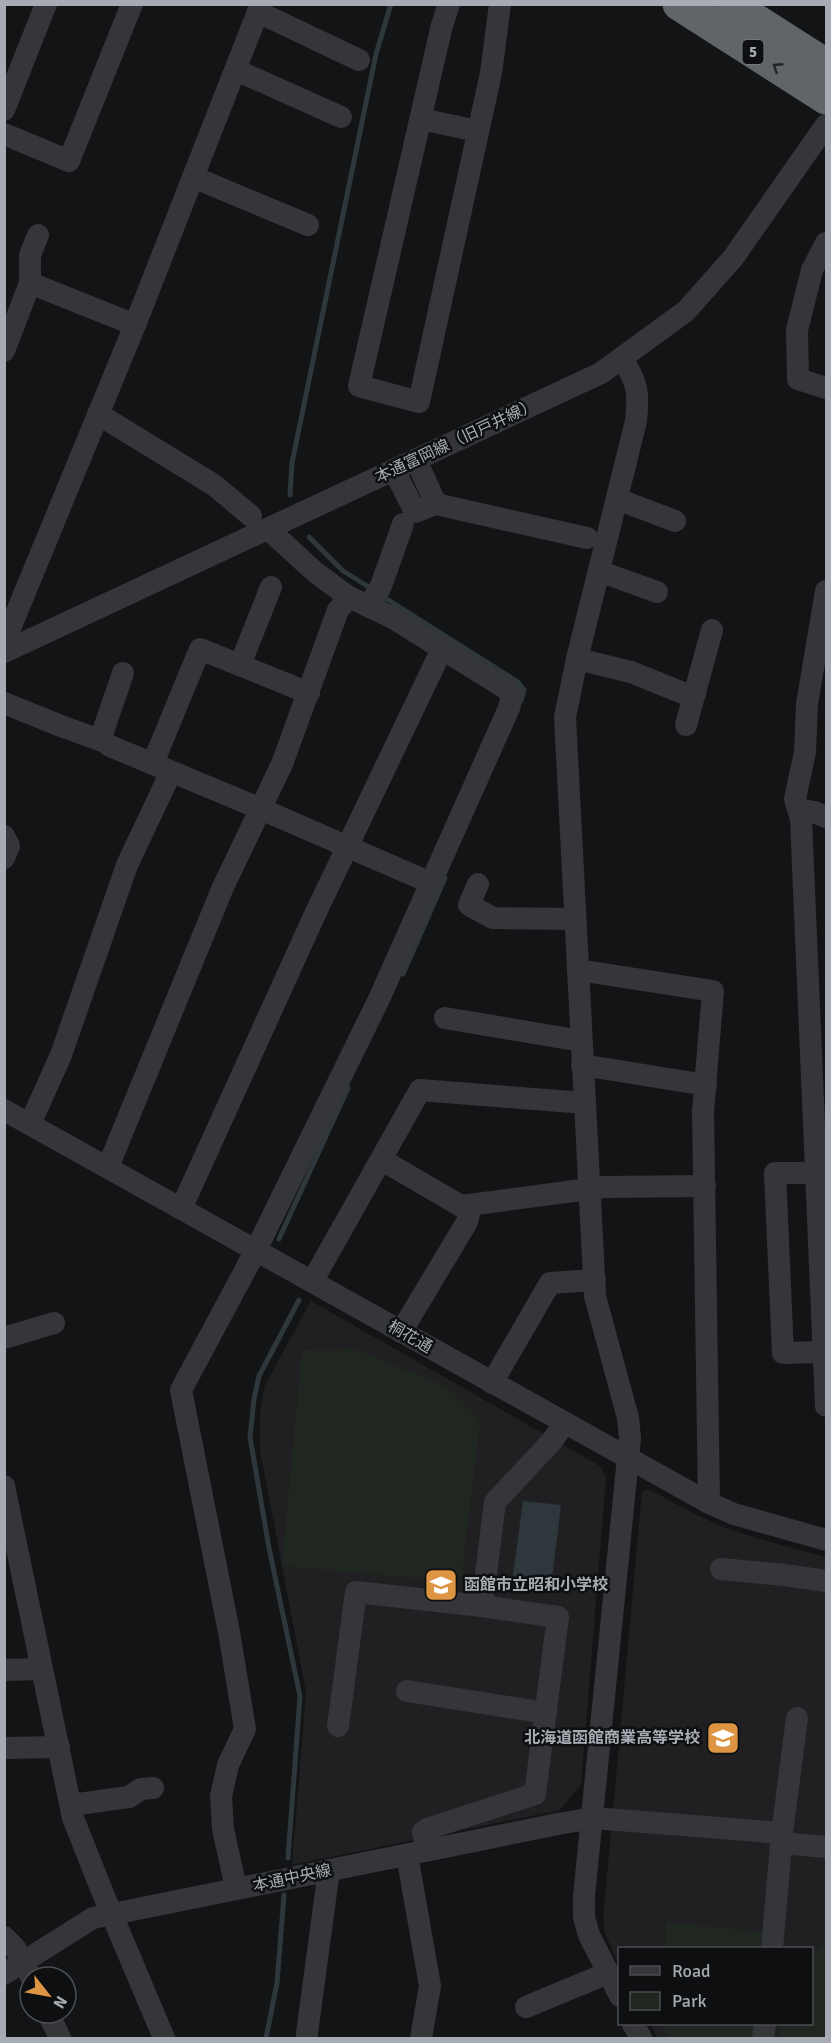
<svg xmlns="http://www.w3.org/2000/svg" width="831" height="2043" font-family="Signika,'Noto Sans JP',sans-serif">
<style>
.built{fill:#202022}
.green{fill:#202720}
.water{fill:#2e373c}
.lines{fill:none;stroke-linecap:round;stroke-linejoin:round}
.stream{stroke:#2e373c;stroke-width:5}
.minor{stroke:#353639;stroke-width:22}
.highway{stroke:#61656a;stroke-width:33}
.oneway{stroke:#232426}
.labels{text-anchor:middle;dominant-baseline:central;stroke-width:5;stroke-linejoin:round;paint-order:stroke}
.shield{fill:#0e0f10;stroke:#797d83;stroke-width:1.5}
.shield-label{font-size:15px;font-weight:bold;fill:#a7acb4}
.street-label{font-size:16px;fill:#a7acb4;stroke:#0e0f10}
.poi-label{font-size:16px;font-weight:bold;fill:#a7acb4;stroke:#0e0f10;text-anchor:start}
</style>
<rect width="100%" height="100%" fill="#131415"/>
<g class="built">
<polygon points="311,1301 600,1466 606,1478 581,1784 560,1810 292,1865 306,1692 260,1450 260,1414 265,1385"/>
<polygon points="648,1489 695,1514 723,1527 759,1539 826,1557 826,2038 658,2038 650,2024 812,2024 812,1948 620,1948 619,1965 605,1934 603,1919 642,1492"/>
</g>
<g class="green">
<polygon points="355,1349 446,1386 480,1420 461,1582 282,1566 302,1350"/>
<polygon points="666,1922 763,1932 761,1948 665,1948"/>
<polygon points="826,1941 826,2038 781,2038 777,2024 812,2024 812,1955"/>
<polygon points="661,2024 755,2024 753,2038 672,2038"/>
</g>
<polygon class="water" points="523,1501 561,1505 551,1586 512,1582"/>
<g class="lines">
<g class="stream">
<polyline points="290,495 292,463 376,54 391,4"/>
<polyline points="309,537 343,571 372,589"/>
<polyline points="382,596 518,682 524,690 521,701"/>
<polyline points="403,974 445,878"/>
<polyline points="279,1239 348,1088"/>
<polyline points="288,1858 300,1696 269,1548 250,1437 254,1399 259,1376 299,1300"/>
<polyline points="266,2038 277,1983 284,1895"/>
</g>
<g class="minor">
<polyline points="449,4 442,25 359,386 419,402 491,73 500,4"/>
<polyline points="258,12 359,60"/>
<polyline points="236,70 341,117"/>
<polyline points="4,110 46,4"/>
<polyline points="421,119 477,131"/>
<polyline points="4,134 69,161 132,4"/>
<polyline points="193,177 308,225"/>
<polyline points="826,243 812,270 797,330 798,379 826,388"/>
<polyline points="30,283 135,325"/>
<polyline points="4,351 30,283 30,255 38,235"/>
<polyline points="98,414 214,485 251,516"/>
<polyline points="416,460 436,504"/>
<polyline points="394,470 415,512 436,504 587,538"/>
<polyline points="625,502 675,521"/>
<polyline points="607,574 657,592"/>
<polyline points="826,591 807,704 805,752 795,799 801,819 826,1406"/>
<polyline points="369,606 381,586 403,524"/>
<polyline points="4,643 135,325 261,4"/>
<polyline points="4,652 601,373 686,311 733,258 826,125"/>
<polyline points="577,659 631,672 683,693 695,694"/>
<polyline points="240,665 271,587"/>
<polyline points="4,703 61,726 105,742 110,746 261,809 431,883"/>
<polyline points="686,725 712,630"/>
<polyline points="100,740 123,673"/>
<polyline points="153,763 200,649 309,693"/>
<polyline points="798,809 814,812 826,817"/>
<polyline points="4,836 9,846 4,858"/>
<polyline points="478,884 469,905 493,918 575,919"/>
<polyline points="578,970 713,991 703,1111 709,1503"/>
<polyline points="445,1018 581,1041"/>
<polyline points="582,1065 706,1085"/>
<polyline points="4,1110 709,1503 734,1514 826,1540"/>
<polyline points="30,1124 61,1055 127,865 171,772"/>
<polyline points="382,1160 461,1206 604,1187 705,1186"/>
<polyline points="108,1167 223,887 282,764 338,610 349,597"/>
<polyline points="817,1173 775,1173 783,1353 824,1352"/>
<polyline points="181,1209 316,912 443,647"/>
<polyline points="312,1282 420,1090 585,1103"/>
<polyline points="401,1332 467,1222 471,1205"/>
<polyline points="4,1338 54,1323"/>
<polyline points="492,1383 550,1283 595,1280"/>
<polyline points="4,1486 73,1818 104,1896 164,2038"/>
<polyline points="721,1569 784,1575 826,1581"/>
<polyline points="4,1670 41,1669"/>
<polyline points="407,1691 546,1713"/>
<polyline points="338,1726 356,1592 482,1606"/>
<polyline points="4,1748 59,1747"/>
<polyline points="71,1805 129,1797 141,1789 153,1788"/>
<polyline points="425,1841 423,1832 427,1829 535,1794 558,1617 482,1606 495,1502 551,1442 565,1423"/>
<polyline points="781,1843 826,1847"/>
<polyline points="407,1855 430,1986 421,2038"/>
<polyline points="234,1879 223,1829 221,1796 228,1765 245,1729 229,1632 181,1390 256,1250 379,999 509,708 512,696 508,690 393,618 349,597 315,572 268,529"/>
<polyline points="4,1937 15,1948 31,1977"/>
<polyline points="772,1948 782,1833 797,1718"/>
<polyline points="4,1974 93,1918 558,1824 593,1818 782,1833"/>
<path d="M620,1996L589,1935L584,1917V1896L630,1438L628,1418L595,1296L565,717L577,659L636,421C639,393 638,383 622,359"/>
<polyline points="526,2007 608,1973"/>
<polyline points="48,2013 60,2038"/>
<polyline points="633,2024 641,2038"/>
<polyline points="307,2038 307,2033 329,1870"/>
<polyline points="763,2038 765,2024"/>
</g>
<g class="highway">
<polyline points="679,4 826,98"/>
<polyline points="730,4 826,65"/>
</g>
</g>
<defs><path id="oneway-chevron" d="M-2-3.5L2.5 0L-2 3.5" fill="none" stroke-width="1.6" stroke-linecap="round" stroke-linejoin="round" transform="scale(1.5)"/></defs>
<use class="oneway" href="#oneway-chevron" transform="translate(777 67) rotate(-147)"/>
<defs>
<g id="school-square" transform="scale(1.725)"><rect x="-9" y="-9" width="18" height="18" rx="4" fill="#dd9543" stroke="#0e0f10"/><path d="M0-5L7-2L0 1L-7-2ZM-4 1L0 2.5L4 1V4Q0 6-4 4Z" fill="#fff"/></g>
</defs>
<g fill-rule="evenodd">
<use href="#school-square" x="441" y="1585"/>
<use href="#school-square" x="723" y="1738"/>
</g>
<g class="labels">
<rect class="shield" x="742.5" y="40" width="21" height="24" rx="4.5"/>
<g class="shield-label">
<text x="753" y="52">5</text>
</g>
<g class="street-label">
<text transform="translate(456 441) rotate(-25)">本通富岡線（旧戸井線）</text>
<text transform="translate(410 1337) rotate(30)">桐花通</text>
<text transform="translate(292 1878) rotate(-12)">本通中央線</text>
</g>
<g class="poi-label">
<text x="464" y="1585">函館市立昭和小学校</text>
<text x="700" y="1738" text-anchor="end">北海道函館商業高等学校</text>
</g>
</g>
<rect width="831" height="2043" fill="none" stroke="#a7acb4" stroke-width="12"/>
<rect x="618" y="1947" width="195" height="78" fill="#0e0f10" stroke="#4b4e52" stroke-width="1.5"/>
<rect x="630" y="1966" width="30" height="9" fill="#353639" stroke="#4b4e52" stroke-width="1.5"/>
<text x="672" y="1977" font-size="18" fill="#a7acb4">Road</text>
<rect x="630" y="1992" width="30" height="18" fill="#202720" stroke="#4b4e52" stroke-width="1.5"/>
<text x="672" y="2007" font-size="18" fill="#a7acb4">Park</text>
<g transform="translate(48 1995) rotate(121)"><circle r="28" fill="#0e0f10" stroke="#4b4e52" stroke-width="1.5"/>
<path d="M0-4.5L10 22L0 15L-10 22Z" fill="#dd9543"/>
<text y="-9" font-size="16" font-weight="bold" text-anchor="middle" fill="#a7acb4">N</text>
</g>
</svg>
